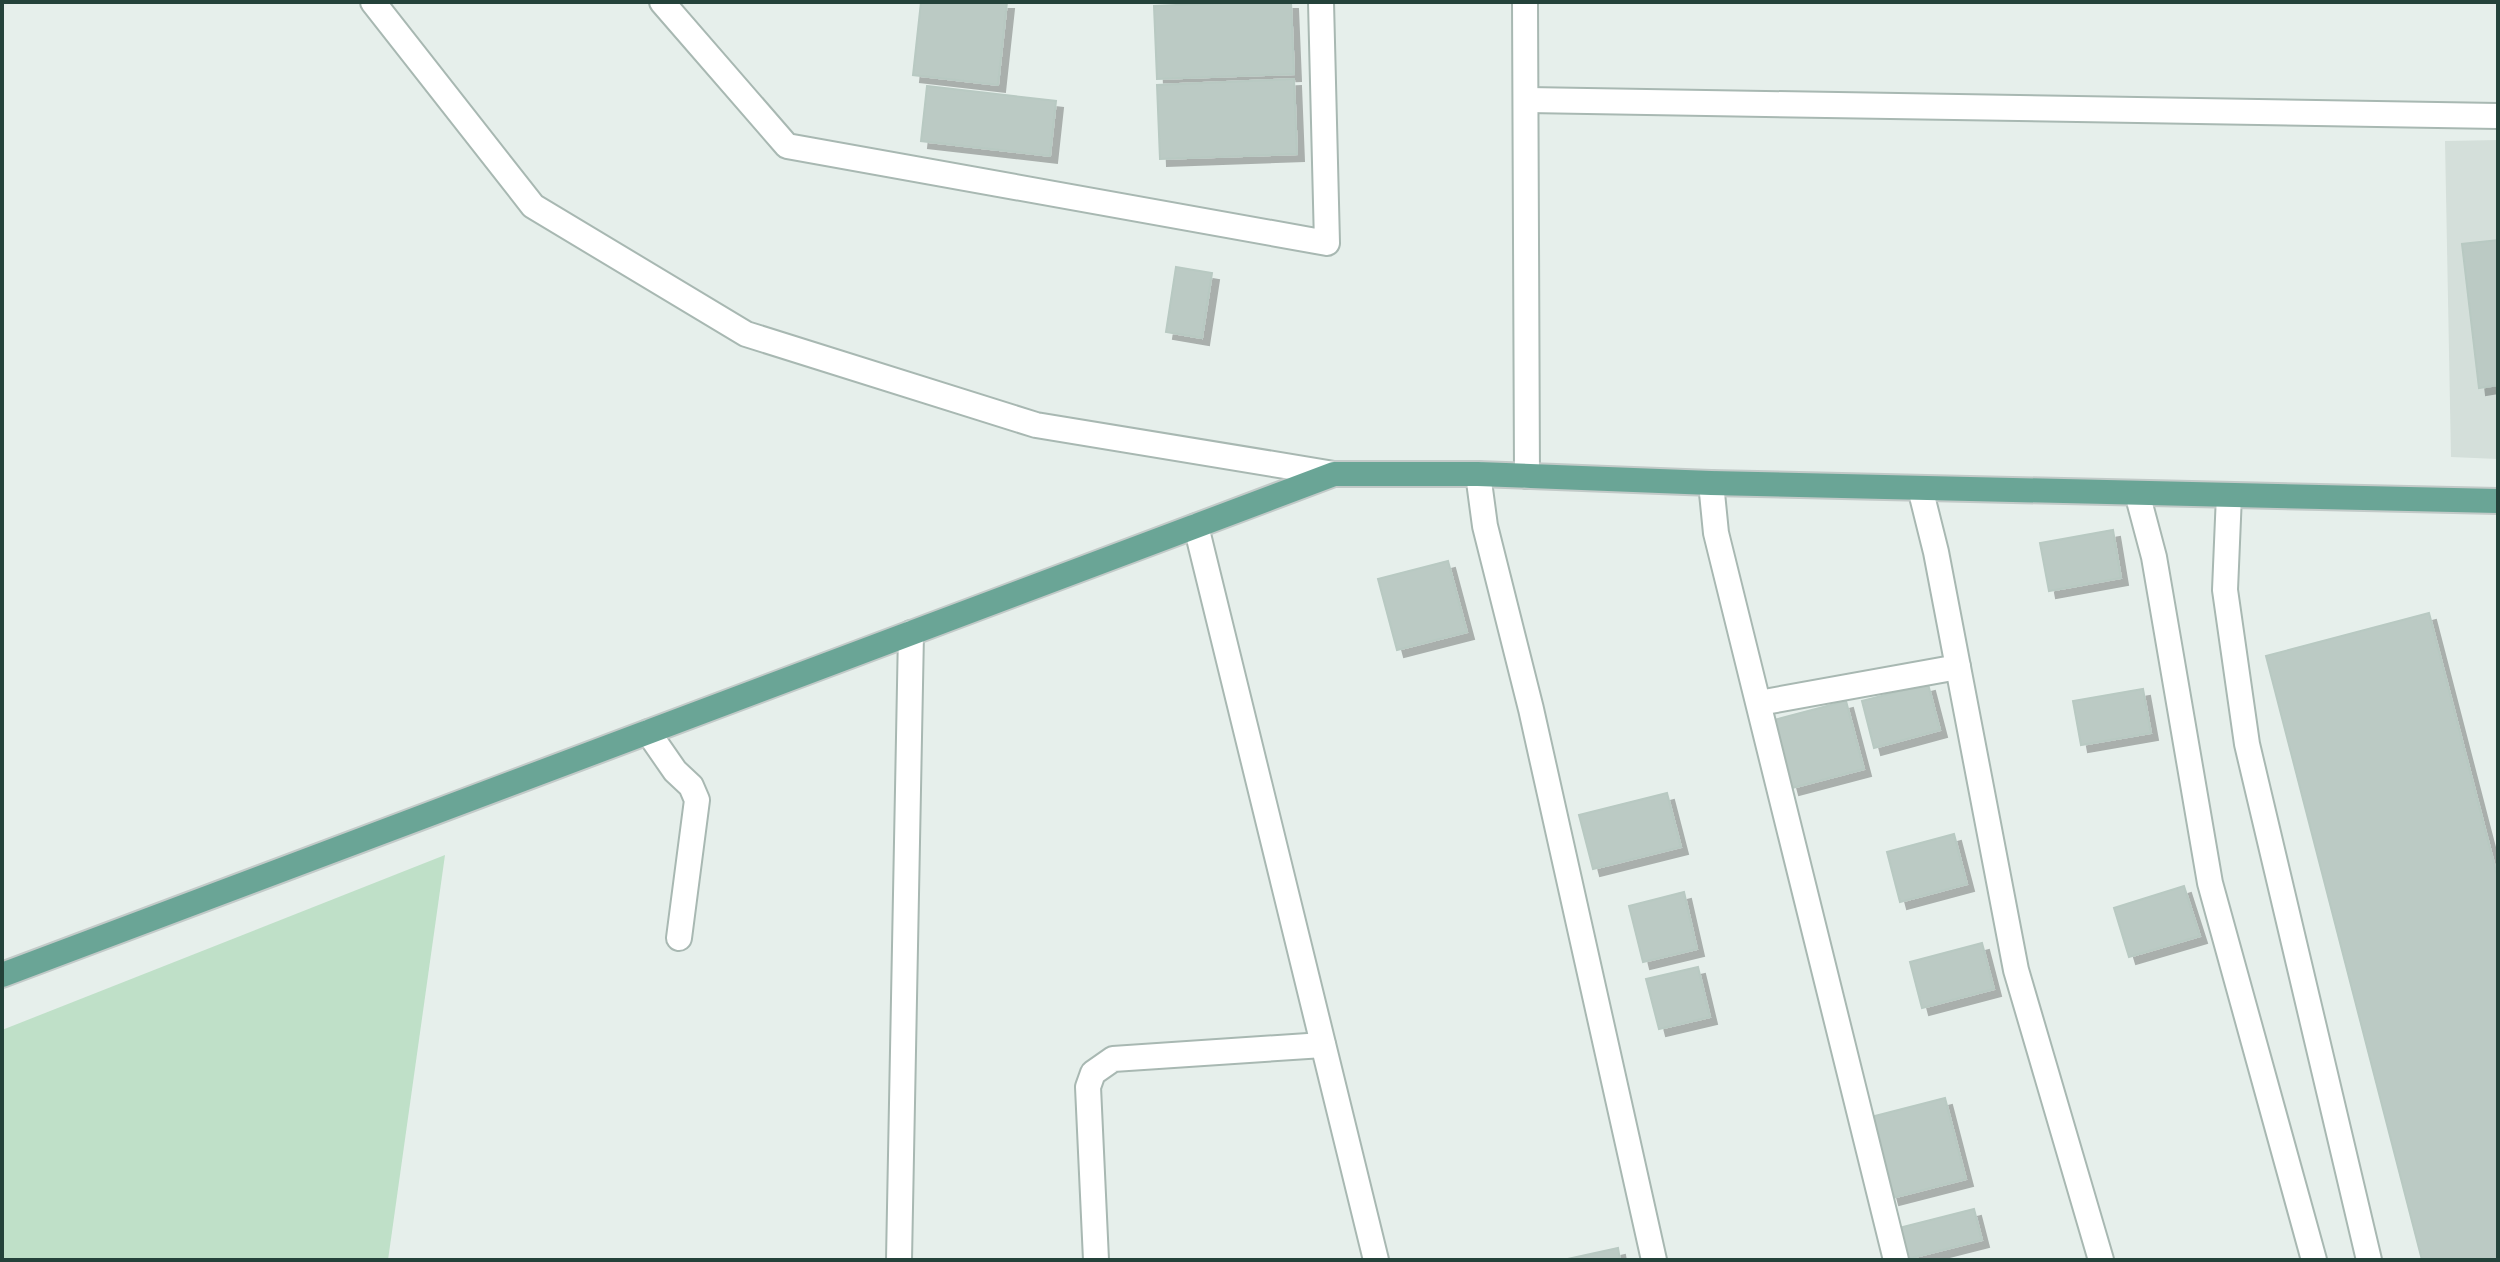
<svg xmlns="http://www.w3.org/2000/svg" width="2500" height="1262" font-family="'IBM Plex Sans',sans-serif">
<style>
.built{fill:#d4dfda}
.green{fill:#bfe0c8}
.building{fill:#bbcac4;stroke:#b8c9c2;stroke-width:2;filter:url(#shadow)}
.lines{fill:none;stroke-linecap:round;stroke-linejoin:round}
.minor-casing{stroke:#a8b8b2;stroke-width:28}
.major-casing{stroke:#c2cac8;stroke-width:28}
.minor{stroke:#fff;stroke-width:24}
.major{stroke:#6aa596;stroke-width:24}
</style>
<defs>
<filter id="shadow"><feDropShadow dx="7" dy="7" stdDeviation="0" flood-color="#0004"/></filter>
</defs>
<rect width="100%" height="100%" fill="#e6efeb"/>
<polygon class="built" points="2498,140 2498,459 2451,457 2445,141"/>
<polygon class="green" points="445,855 388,1260 2,1260 2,1030"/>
<g class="building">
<polygon points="921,2 1007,2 998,85 913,75"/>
<polygon points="1246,2 1291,2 1294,74 1157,79 1154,6"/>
<polygon points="1294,79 1297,154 1160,159 1157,85"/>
<polygon points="927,86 1056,101 1050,156 921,141"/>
<polygon points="2498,240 2498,385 2479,388 2462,244"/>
<polygon points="1176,267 1212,273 1202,338 1166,332"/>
<polygon points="2113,530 2121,578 2049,591 2040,543"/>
<polygon points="1448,561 1467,632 1397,650 1378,579"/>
<polygon points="2429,613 2498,879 2498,1260 2422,1260 2266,656"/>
<polygon points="1928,684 1940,730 1874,748 1862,701"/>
<polygon points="2143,689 2151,733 2081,745 2073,701"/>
<polygon points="1846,701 1864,769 1792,788 1774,720"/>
<polygon points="1667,793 1681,847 1593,869 1579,815"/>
<polygon points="1954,834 1967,884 1900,902 1887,852"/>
<polygon points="2184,886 2200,936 2129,957 2114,908"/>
<polygon points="1684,892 1697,949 1643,962 1629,906"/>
<polygon points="1982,943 1994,989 1922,1008 1910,962"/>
<polygon points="1698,967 1710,1017 1659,1029 1646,979"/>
<polygon points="1945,1098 1966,1179 1892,1198 1871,1117"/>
<polygon points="1974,1209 1982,1240 1907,1259 1899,1228"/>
<polygon points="1618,1248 1620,1260 1563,1260"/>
</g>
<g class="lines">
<g class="minor-casing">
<g id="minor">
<polyline points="373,2 533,206 746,334 1036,425 1334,474"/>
<polyline points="662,2 787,146 1327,243 1321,2"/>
<polyline points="1525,2 1527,476"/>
<polyline points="1528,100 2498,116"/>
<polyline points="1478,474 1485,526 1531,709 1654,1260"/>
<polyline points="1711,483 1716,533 1896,1260"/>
<polyline points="1920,488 1936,552 2016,970 2101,1260"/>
<polyline points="2137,493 2154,557 2210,883 2314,1260"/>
<polyline points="2229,495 2225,590 2247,744 2369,1260"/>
<polyline points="1196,526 1376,1260"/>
<polyline points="1759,703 1958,667"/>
<polyline points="648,732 675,771 691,786 697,800 679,938"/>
<polyline points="899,1260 911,633"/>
<polyline points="1096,1260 1088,1087 1093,1073 1113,1059 1323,1045"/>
</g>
</g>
<g class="major-casing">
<polyline id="major" points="2,975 1334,474 1478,474 1711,483 2498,501"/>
</g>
<use href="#minor" class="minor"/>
<use href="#major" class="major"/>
</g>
<rect width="2500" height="1262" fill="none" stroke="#24423a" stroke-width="8"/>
</svg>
